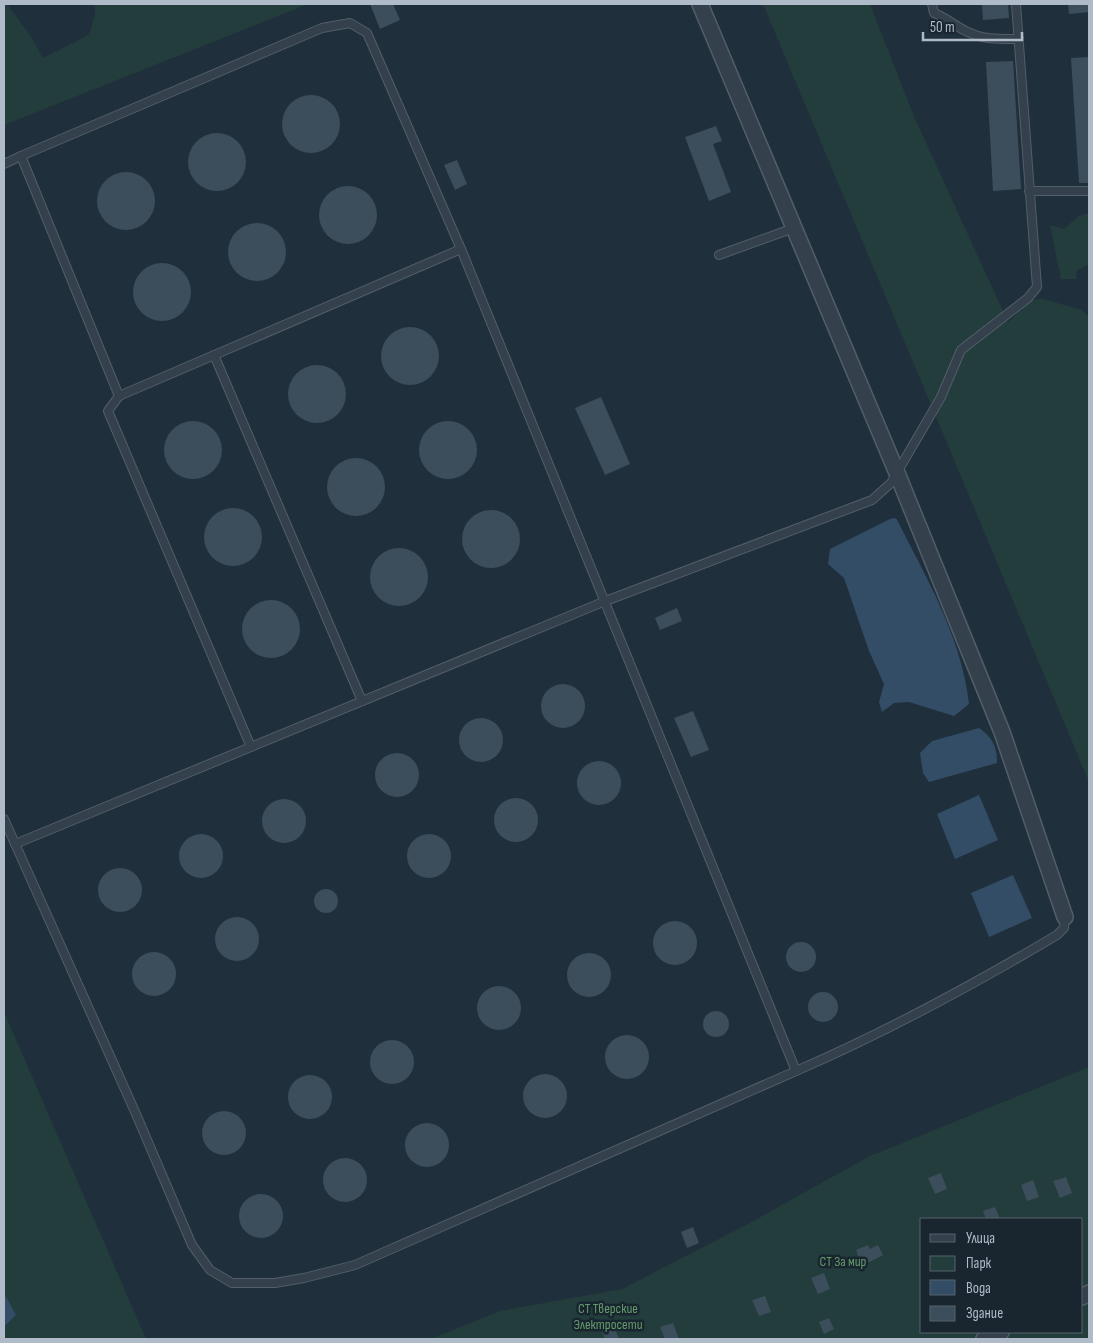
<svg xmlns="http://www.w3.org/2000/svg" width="1093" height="1343" font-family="'Sofia Sans Condensed',sans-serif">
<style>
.green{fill:#223d3c;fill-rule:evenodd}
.water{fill:#324d65}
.building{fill:#3c4e5b}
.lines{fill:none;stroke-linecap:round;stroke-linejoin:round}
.service-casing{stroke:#525e69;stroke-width:10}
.minor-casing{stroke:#525e69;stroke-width:18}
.service{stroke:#34414c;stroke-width:8}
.minor{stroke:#34414c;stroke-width:15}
.labels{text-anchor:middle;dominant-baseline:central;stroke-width:5;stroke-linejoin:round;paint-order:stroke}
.park-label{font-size:14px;fill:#649b6a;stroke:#192630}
</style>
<rect width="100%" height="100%" fill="#202f3c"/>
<g class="green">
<polygon points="4,4 7,4 32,38 43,58 89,35 95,14 94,4 308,4 4,125"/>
<polygon points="763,4 870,4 913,114 1008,322 1032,300 1043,299 1082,310 1089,317 1089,782"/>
<polygon points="1089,213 1089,264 1077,270 1076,279 1061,279 1050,225 1064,229 1079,216"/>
<polygon points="4,1012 146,1339 4,1339 4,1327 16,1315 7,1298 4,1296"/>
<path d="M1089,1067V1339H431L500,1311L622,1289L746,1225L868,1157ZM922,1219H1082V1332H922Z"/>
</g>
<g class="water">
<path d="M896,518C926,577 962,638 969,704L954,716L909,702L894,703L882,712L879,702L884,684L869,651L844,578L828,564L830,549L890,519Z"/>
<path d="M979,728C993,738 997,747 997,763L929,782L923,773L920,753L932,741Z"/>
<polygon points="979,795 998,840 955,859 937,814"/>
<polygon points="1013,875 1032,918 989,937 971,893"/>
<polygon points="4,1296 7,1298 16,1315 4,1327"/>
</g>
<g class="building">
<polygon points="370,4 393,4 400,20 380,29"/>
<polygon points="982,4 1008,4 1009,18 983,20"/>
<polygon points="1068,4 1089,4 1089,12 1069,14"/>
<polygon points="1089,57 1089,183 1079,183 1071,58"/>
<polygon points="1013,61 1021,189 993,191 986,62"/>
<circle cx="311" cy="124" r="29"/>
<polygon points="716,126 722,141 713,144 731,192 709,201 685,137"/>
<circle cx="217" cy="162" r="29"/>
<polygon points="457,160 467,184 455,190 444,165"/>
<circle cx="126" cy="201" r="29"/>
<circle cx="348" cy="215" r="29"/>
<circle cx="257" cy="252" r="29"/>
<circle cx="162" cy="292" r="29"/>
<circle cx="410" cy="356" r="29"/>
<circle cx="317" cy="394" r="29"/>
<polygon points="601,397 630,464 605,475 575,408"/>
<circle cx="448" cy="450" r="29"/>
<circle cx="193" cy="450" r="29"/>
<circle cx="356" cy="487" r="29"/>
<circle cx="233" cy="537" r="29"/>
<circle cx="491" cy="539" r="29"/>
<circle cx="399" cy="577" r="29"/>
<circle cx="271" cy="629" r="29"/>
<polygon points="677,608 682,621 660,630 655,618"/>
<circle cx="563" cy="706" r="22"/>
<polygon points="693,711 709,750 691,757 674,718"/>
<circle cx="481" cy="740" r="22"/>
<circle cx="397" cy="775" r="22"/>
<circle cx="599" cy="783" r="22"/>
<circle cx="516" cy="820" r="22"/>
<circle cx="284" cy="821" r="22"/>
<circle cx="429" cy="856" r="22"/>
<circle cx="201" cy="856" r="22"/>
<circle cx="120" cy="890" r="22"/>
<circle cx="326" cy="901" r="12"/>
<circle cx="237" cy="939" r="22"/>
<circle cx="675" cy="943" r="22"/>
<circle cx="801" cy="957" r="15"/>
<circle cx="154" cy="974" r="22"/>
<circle cx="589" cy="975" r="22"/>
<circle cx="499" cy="1008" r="22"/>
<circle cx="823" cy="1007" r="15"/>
<circle cx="716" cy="1024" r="13"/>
<circle cx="627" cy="1057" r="22"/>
<circle cx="392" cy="1062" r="22"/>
<circle cx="545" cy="1096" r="22"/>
<circle cx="310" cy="1097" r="22"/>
<circle cx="224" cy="1133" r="22"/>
<circle cx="427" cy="1145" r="22"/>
<circle cx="345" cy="1180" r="22"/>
<polygon points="941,1173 947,1189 935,1194 928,1178"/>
<polygon points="1066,1177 1072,1193 1060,1198 1053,1181"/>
<polygon points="1033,1180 1039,1197 1027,1201 1021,1185"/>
<circle cx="261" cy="1216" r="22"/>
<polygon points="995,1207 1000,1219 986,1219 983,1211"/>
<polygon points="693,1227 699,1243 687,1248 681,1232"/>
<polygon points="868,1245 870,1249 878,1245 883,1255 862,1266 856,1250"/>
<polygon points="824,1273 830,1289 818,1294 811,1278"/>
<polygon points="765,1296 771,1312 759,1316 752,1300"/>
<polygon points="829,1318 834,1329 824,1334 819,1322"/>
<polygon points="612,1322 619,1339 605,1339 600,1327"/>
<polygon points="673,1323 679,1339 665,1339 660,1327"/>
</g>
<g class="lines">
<g class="service-casing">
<g id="service">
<path d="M932,4L934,13C947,18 956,27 968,32C984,40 1001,39 1019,39"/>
<polyline points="4,164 21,156"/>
<polyline points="1029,191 1089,191"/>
<polyline points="719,255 794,228"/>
<polyline points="214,355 362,701"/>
<polyline points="119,396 461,249"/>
<polyline points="4,819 136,1114 192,1245 210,1270 232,1283 275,1283 304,1278 355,1265 796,1071 461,249 367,33 350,23 322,28 21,156 119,396 108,411 251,747"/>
<polyline points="15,844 603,602 872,500 891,483 941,397 961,350 1028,298 1037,287 1016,4"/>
<path d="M796,1071C886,1032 973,985 1057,935L1064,928L1065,917"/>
</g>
</g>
<g class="minor-casing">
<g id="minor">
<polyline points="700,4 897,473 1002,732 1065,917"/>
<polyline points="1082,1297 1089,1293"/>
<polyline points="984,1339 1001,1332"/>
</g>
</g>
<use href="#service" class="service"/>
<use href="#minor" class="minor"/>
</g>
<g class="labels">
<g class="park-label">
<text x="843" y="1261">СТ За мир</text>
<text x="608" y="1308">СТ Тверские<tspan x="608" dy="16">Электросети</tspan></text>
</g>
</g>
<rect width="1093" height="1343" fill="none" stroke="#afbbc8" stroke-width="10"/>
<rect x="920" y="1218" width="162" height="115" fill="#192630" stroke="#55626d"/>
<rect x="930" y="1234" width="25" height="8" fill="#34414c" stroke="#55626d"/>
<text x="966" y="1243" font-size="15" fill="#afbbc8">Улица</text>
<rect x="930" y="1256" width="25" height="15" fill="#223d3c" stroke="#55626d"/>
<text x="966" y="1268" font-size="15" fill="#afbbc8">Парк</text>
<rect x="930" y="1280" width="25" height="15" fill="#324d65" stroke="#55626d"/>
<text x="966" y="1293" font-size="15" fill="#afbbc8">Вода</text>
<rect x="930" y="1306" width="25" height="15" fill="#3c4e5b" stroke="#55626d"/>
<text x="966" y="1318" font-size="15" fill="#afbbc8">Здание</text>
<path d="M923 32v8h99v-8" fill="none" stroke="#afbbc8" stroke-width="2.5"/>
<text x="930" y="32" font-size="15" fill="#afbbc8" stroke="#192630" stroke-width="4" paint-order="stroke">50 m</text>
</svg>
